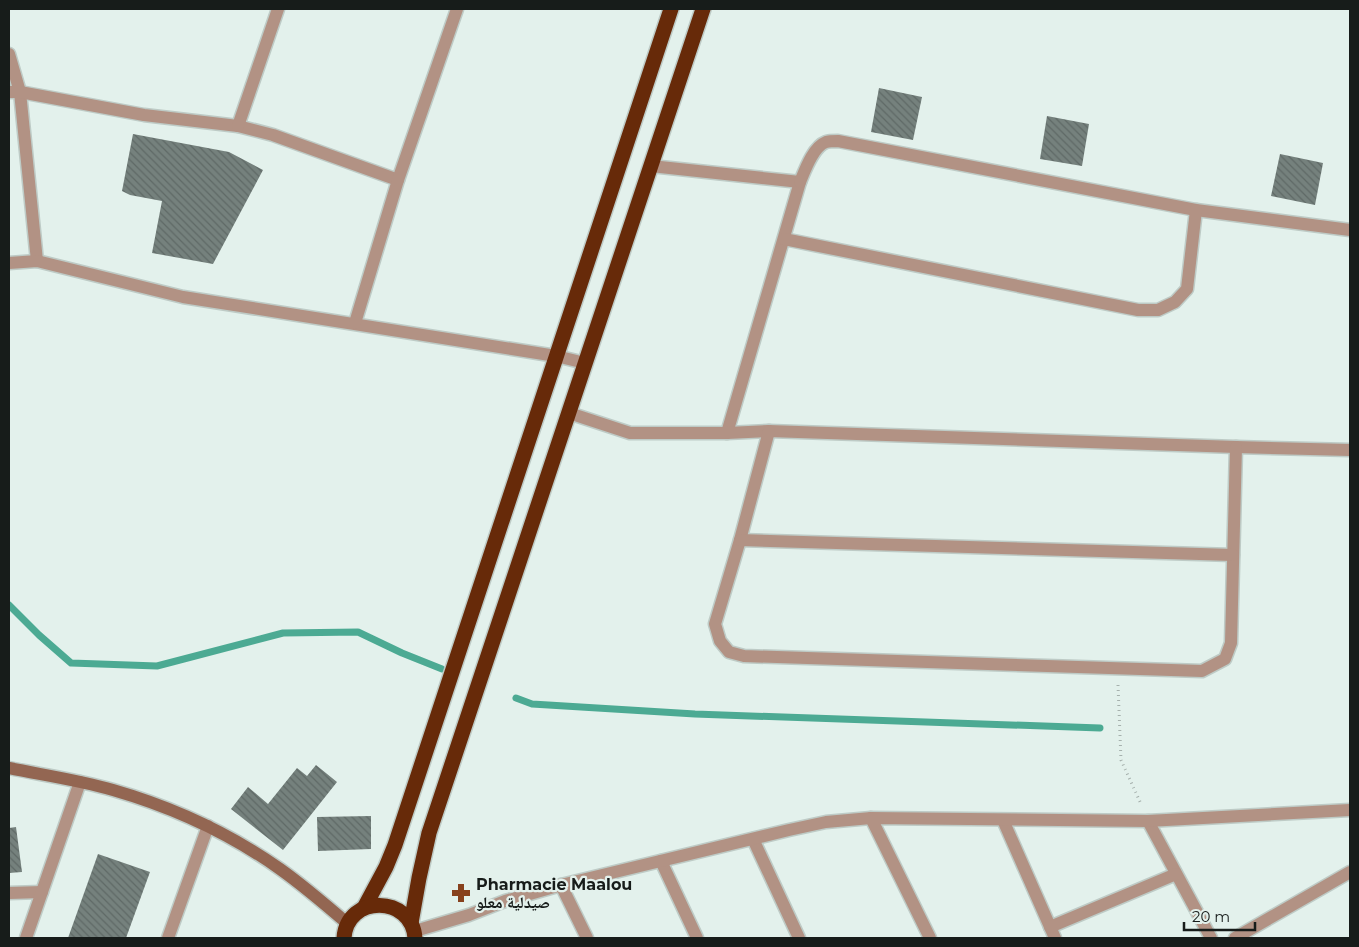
<svg xmlns="http://www.w3.org/2000/svg" width="1359" height="947" font-family="Montserrat,'Noto Naskh Arabic',sans-serif">
<style>
.lines{fill:none;stroke-linecap:round;stroke-linejoin:round}
.stream{stroke:#4caa93;stroke-width:7}
.building{fill:url(#building-back-hatch)}
.street-casing{stroke:#becbc6;stroke-width:15}
.secondary-casing{stroke:#becbc6;stroke-width:15}
.highway-casing{stroke:#becbc6;stroke-width:18}
.path{stroke:#a6b1ad;stroke-width:3;stroke-dasharray:1 4;stroke-linecap:butt}
.street{stroke:#b29284;stroke-width:12}
.secondary{stroke:#936652;stroke-width:12}
.highway{stroke:#672a09;stroke-width:15}
.labels{text-anchor:middle;dominant-baseline:central;stroke-width:4.5;stroke-linejoin:round;paint-order:stroke}
.poi-label{font-size:16px;font-weight:bold;fill:#171c1a;stroke:#e3f1ec;text-anchor:start}
</style>
<defs>
<pattern id="building-back-hatch" width="6" height="6" patternUnits="userSpaceOnUse" patternTransform="scale(1.25)"><rect width="6" height="6" fill="#75817d"/><path d="M-1 5l2 2M0 0l6 6M5-1l2 2" fill="none" stroke="#5f6966"/></pattern>
</defs>
<rect width="100%" height="100%" fill="#e3f1ec"/>
<g class="lines">
<g class="stream">
<polyline points="9,605 39,635 71,663 157,666 283,633 358,632 402,653 442,669"/>
<polyline points="516,698 532,704 695,714 1100,728"/>
</g>
</g>
<g class="building">
<polygon points="879,88 922,97 913,140 871,132"/>
<polygon points="1047,116 1089,124 1082,166 1040,159"/>
<polygon points="133,134 229,152 263,170 213,264 152,253 162,201 130,195 122,191"/>
<polygon points="1280,154 1323,163 1315,205 1271,196"/>
<polygon points="316,765 337,782 283,850 231,809 248,787 268,804 297,768 307,776"/>
<polygon points="371,816 371,849 318,851 317,817"/>
<polygon points="16,827 22,872 9,873 9,828"/>
<polygon points="98,854 150,872 126,938 68,938"/>
</g>
<g class="lines">
<g class="street-casing">
<g id="street">
<polyline points="9,54 20,92 37,261"/>
<polyline points="9,92 20,92 144,115 238,126 273,135 398,180"/>
<polyline points="238,126 278,9"/>
<polyline points="651,166 800,182 727,433"/>
<path d="M800,182C805,170 813,147 826,142C829,141 834,141 838,141L1196,210L1350,230"/>
<polyline points="784,239 1138,310 1158,310 1175,302 1187,289 1196,210"/>
<polyline points="9,263 37,261 183,297 556,356 585,363"/>
<polyline points="355,323 398,180 457,9"/>
<polyline points="569,413 630,433 727,433 769,431 1236,447 1350,450"/>
<polyline points="769,431 740,540 715,624 720,641 729,652 744,656 1202,671 1225,659 1231,643 1236,447"/>
<polyline points="740,540 1233,555"/>
<polyline points="871,818 930,938"/>
<polyline points="1003,820 1055,938"/>
<polyline points="1148,821 1211,938"/>
<polyline points="753,839 799,938"/>
<polyline points="661,861 697,938"/>
<polyline points="561,885 587,938"/>
<polyline points="9,893 42,892"/>
<polyline points="1050,927 1176,874"/>
<polyline points="415,931 469,915 505,901 561,885 789,830 826,822 871,818 1148,821 1350,810"/>
<polyline points="26,938 80,782"/>
<polyline points="168,938 208,826"/>
<polyline points="1235,938 1350,872"/>
</g>
</g>
<g class="secondary-casing">
<path id="secondary" d="M9,768C43,775 79,780 113,790C172,807 229,833 280,869C304,886 326,905 348,924"/>
</g>
<g class="highway-casing">
<g id="highway">
<polyline points="364,908 386,867 395,845 671,9"/>
<polyline points="411,923 419,878 429,833 703,9"/>
<path d="M344,938C347,894 412,895 415,938"/>
</g>
</g>
<polyline class="path" points="1118,685 1121,760 1141,804"/>
<use href="#street" class="street"/>
<use href="#secondary" class="secondary"/>
<use href="#highway" class="highway"/>
</g>
<defs>
<g id="pharmacy-bare" transform="scale(1.5)"><path d="M-2-6h4v4h4v4h-4v4h-4v-4h-4v-4h4Z" fill="#87411d" stroke="#e3f1ec" stroke-width="2.5" paint-order="stroke"/></g>
</defs>
<g fill-rule="evenodd">
<use href="#pharmacy-bare" x="461" y="893"/>
</g>
<g class="labels">
<g class="poi-label">
<text x="476" y="884">Pharmacie Maalou<tspan x="476" dy="18">صيدلية معلو</tspan></text>
</g>
</g>
<rect width="1359" height="947" fill="none" stroke="#171c1a" stroke-width="20"/>
<path d="M1184 922v8h71v-8" fill="none" stroke="#171c1a" stroke-width="2.5"/>
<text x="1192" y="922" font-size="15" fill="#171c1a" stroke="#e3f1ec" stroke-width="4" paint-order="stroke">20 m</text>
</svg>
